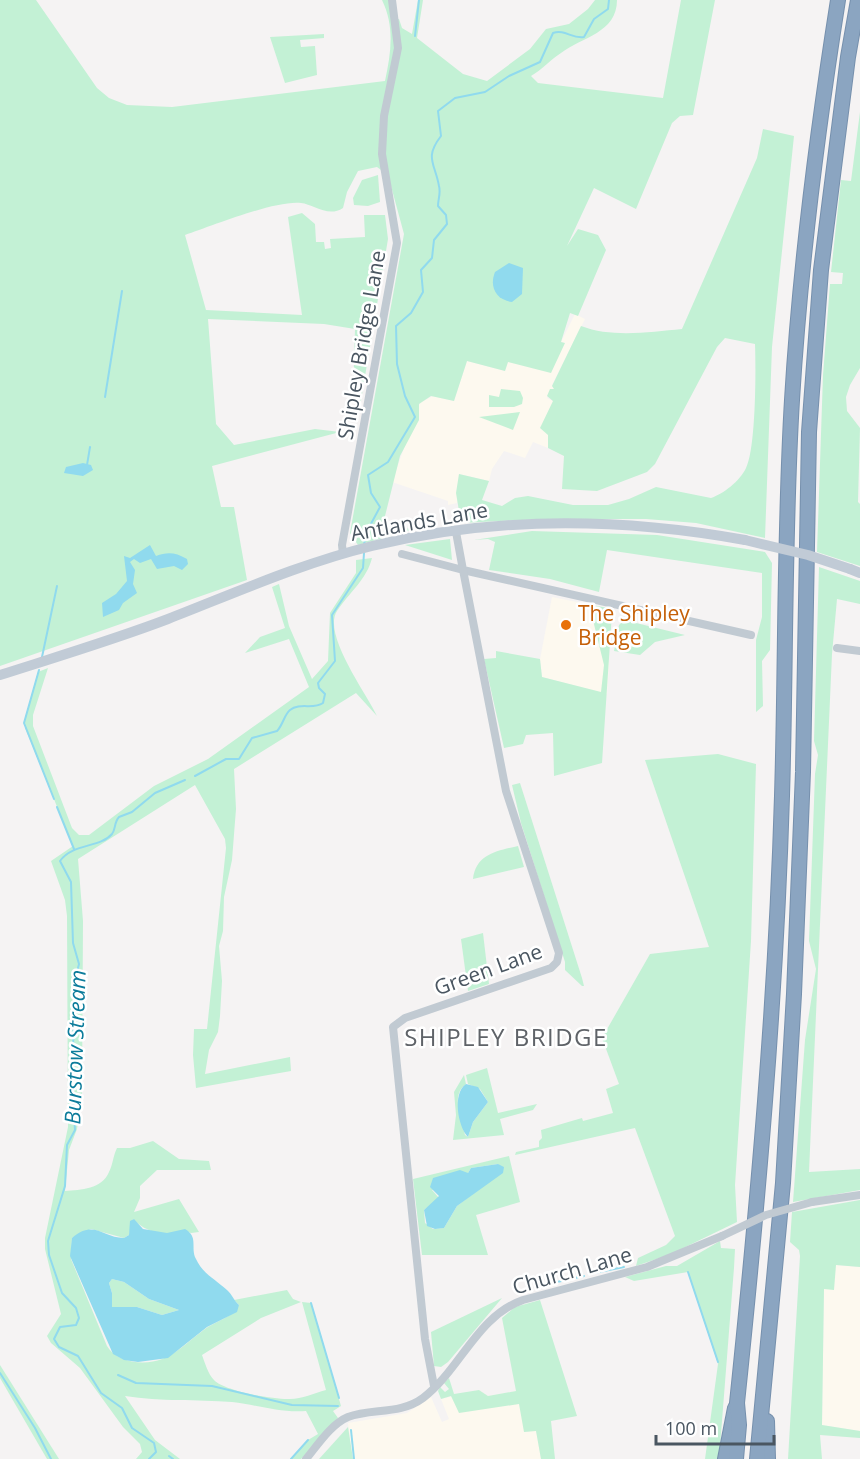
<svg xmlns="http://www.w3.org/2000/svg" width="860" height="1459" font-family="'Open Sans',sans-serif">
<style>
.commercial{fill:#fdf9ef}
.green{fill:#c3f1d5;fill-rule:evenodd}
.water{fill:#90daee;fill-rule:evenodd}
.lines{fill:none;stroke-linecap:round;stroke-linejoin:round}
.stream{stroke:#90daee;stroke-width:2}
.motorway-casing{stroke:#7690ad;stroke-width:16}
.minor{stroke:#c1cad2;stroke-width:8}
.secondary{stroke:#c1cbd6;stroke-width:10}
.motorway{stroke:#8ba5c1;stroke-width:14}
.minor-bridge{stroke:#c1cad2;stroke-width:8}
.secondary-bridge{stroke:#c1cbd6;stroke-width:10}
.food-dot{fill:#e8710a;stroke:#fff;stroke-width:2}
.labels{text-anchor:middle;dominant-baseline:central;stroke-width:5;stroke-linejoin:round;paint-order:stroke}
.street-label{font-size:21px;fill:#4a5661;stroke:#fff}
.food-label{font-size:21px;fill:#c56008;stroke:#fff;text-anchor:start}
.water-label{font-size:22px;font-style:italic;fill:#0c7c9b;stroke:#fff}
.quarter-label{font-size:24px;letter-spacing:1.5px;fill:#5f6368;stroke:#fff}
</style>
<rect width="100%" height="100%" fill="#f5f3f3"/>
<g class="commercial">
<polygon points="575,314 585,319 552,385 554,389 550,390 547,398 553,401 545,431 548,435 548,448 533,442 525,458 504,451 492,469 489,481 459,474 457,503 448,505 448,501 392,482 408,437 419,420 418,407 421,402 433,396 454,401 467,361 505,371 508,362 565,343 561,342"/>
<polygon points="552,597 597,606 609,664 607,694 542,677 540,659"/>
<polygon points="835,1265 860,1267 860,1431 822,1425 824,1289"/>
<polygon points="479,1390 488,1396 517,1391 525,1432 536,1430 541,1459 353,1459 348,1423 407,1413 431,1397 442,1422 449,1419 441,1399"/>
</g>
<g class="green">
<path d="M0,0H36L97,88L109,98L127,105L172,107L385,81C391,53 395,27 382,0H389L393,20L399,19L402,28L412,34L418,0H423L417,38L463,74L487,81L530,49L546,29L569,24L588,9L595,0H617C617,33 582,37 561,53C550,60 543,69 531,76L538,83L663,98L681,0H715L693,115L680,116L672,123L636,209L594,188L567,246L578,229L598,235L606,250L578,316L570,313L561,342L565,343L551,373L508,362L505,371L467,361L454,401L431,396L419,404V420L400,456L381,532L426,526L358,545L350,533L404,234L388,175L377,167L358,171L347,192L343,208C328,218 313,204 301,203C275,200 212,226 185,235L206,310L302,315L288,217L302,213L315,224L316,242H324L325,249L331,248L330,239L365,237L364,215H385L388,239L358,418L353,395L355,329L324,324L208,319L216,424L234,445L315,429L340,432L212,466L221,507H234L247,580L0,666Z"/>
<polygon points="324,34 324,38 300,40 301,47 315,46 317,75 285,83 270,37"/>
<polygon points="860,112 860,368 850,385 846,397 847,411 860,428 858,502 860,504 860,566 817,552 823,375 830,284 842,284 843,273 831,272 841,180 851,181"/>
<path d="M763,129L794,136L772,347L765,538L696,523L646,519H542L461,523L456,493L459,474L489,481L482,500L502,506L515,498L528,496L573,505H608L629,499L656,487L711,498C723,494 740,481 746,468C756,448 756,369 755,344L725,338L717,347L655,464L647,472L597,491L562,489L564,456L548,448V435L540,428L553,401L547,396L550,389H554L552,386L581,326C612,338 650,332 682,329L757,158Z"/>
<polygon points="378,175 380,202 368,206 354,205 353,198 362,180"/>
<polygon points="501,389 520,391 523,398 522,404 514,407 489,407 489,395 499,397"/>
<polygon points="520,412 513,430 479,417"/>
<polygon points="532,531 657,535 765,552 772,563 770,650 762,661 763,706 756,712 756,640 762,617 762,573 607,550 599,592 550,579 489,570 495,542 488,539 474,540"/>
<polygon points="450,539 452,560 405,545"/>
<path d="M372,558C367,579 349,593 337,611C322,634 366,693 377,716L356,693L234,769L236,809L232,860L224,897L223,931L219,946L222,981L220,1016L218,1032L209,1050L205,1074L290,1057L291,1071L196,1088L193,1055L194,1029H207L226,848L225,839L195,785L78,859L83,921L82,1098L77,1129L69,1150L65,1191C81,1190 102,1189 109,1172C113,1164 113,1156 117,1148H130L153,1141L179,1159L209,1161L211,1170H157L140,1186V1198L134,1212L179,1199L199,1232L191,1233L182,1230C166,1239 144,1231 133,1219L129,1235L124,1238L91,1229L72,1238L71,1259L107,1346C117,1363 145,1366 162,1359C178,1353 191,1339 205,1329C216,1321 232,1318 239,1305L234,1300L287,1290L293,1299L301,1302L261,1318L202,1355C205,1363 208,1374 214,1380C224,1391 275,1400 290,1399C302,1399 314,1393 326,1390L302,1302L311,1303L341,1406L333,1411L338,1418L301,1459H291L308,1440L318,1434L306,1411C280,1413 258,1405 232,1402C196,1399 161,1402 125,1396L155,1440L180,1459H136L142,1452L140,1444L123,1427L80,1368L51,1343L47,1336L61,1314L45,1249V1238L68,1127L67,916L65,900L51,861L73,846L25,728V718L38,672L48,668L33,715V726L72,828L79,835H89L154,786L208,759L309,687L289,639L245,653L260,637L285,628L272,587L279,584L289,626L312,679L328,661L330,613L356,573V560Z"/>
<polygon points="819,567 860,581 860,604 837,599 832,654 809,1172 860,1169 860,1190 793,1202 805,1040 816,969 809,941 815,774 818,755 814,741"/>
<polygon points="592,605 608,608 612,613 602,763 554,776 553,733 526,735 523,744 504,748 484,659 496,658 496,651 540,659 542,677 601,692 604,665 591,612"/>
<polygon points="624,620 685,635 655,642 640,655 614,651 619,625"/>
<polygon points="718,754 756,764 751,941 735,1185 737,1222 671,1254 636,1266 638,1258 666,1245 675,1236 635,1128 515,1155 516,1152 539,1147 539,1141 542,1138 541,1130 582,1118 583,1121 613,1113 606,1089 619,1084 602,1038 650,954 709,947 645,760"/>
<polygon points="520,783 582,978 584,986 582,986 565,970 565,962 521,823 512,785"/>
<path d="M518,846L524,867L473,879C476,854 497,851 518,846Z"/>
<polygon points="483,933 489,984 468,991 461,939"/>
<path d="M487,1068L498,1113L537,1104L533,1110L500,1119L504,1135L453,1140L456,1115L454,1092L464,1075L466,1084C450,1095 462,1120 465,1135L468,1137L473,1122L488,1102L480,1089L468,1084L466,1075Z"/>
<path d="M509,1156L520,1202L476,1215L488,1255H422L413,1179ZM498,1164L503,1171L457,1206L444,1228L433,1229L425,1223L424,1210L439,1198L432,1190L468,1173L471,1168Z"/>
<polygon points="860,1200 860,1267 836,1265 834,1290 824,1289 822,1425 860,1431 860,1438 820,1435 822,1459 788,1459 800,1256 799,1250 790,1242 792,1212"/>
<polygon points="720,1241 721,1248 735,1249 734,1268 719,1459 705,1459 718,1364 688,1272 634,1281 625,1277 666,1266 677,1266"/>
<polygon points="112,1279 124,1282 149,1299 179,1310 162,1315 137,1307 112,1307 112,1293 109,1283"/>
<polygon points="502,1298 448,1362 441,1367 434,1366 431,1332"/>
<polygon points="540,1300 577,1416 551,1421 555,1459 541,1459 536,1431 524,1432 519,1404 459,1413 451,1396 441,1399 438,1391 440,1387 445,1392 449,1389 444,1383 449,1378 454,1394 479,1390 488,1396 516,1391 502,1318 515,1307"/>
<polygon points="0,1365 59,1459 47,1459 0,1378"/>
<polygon points="348,1427 353,1459 319,1459"/>
</g>
<g class="water">
<path d="M509,263L523,268L522,294L512,302C496,300 489,287 495,272Z"/>
<polygon points="83,463 91,465 93,470 83,476 64,473 66,467"/>
<path d="M150,545L156,556C167,552 175,552 187,559L188,564L182,570L174,566L157,569L151,559L140,563L134,559L130,562L135,570L133,584L137,593L123,603L119,610L103,617L102,603L116,594L127,581L124,556L130,558Z"/>
<path d="M466,1084L478,1087L488,1102L473,1122L468,1137C458,1127 452,1093 466,1084Z"/>
<polygon points="498,1164 504,1167 503,1173 457,1206 444,1228 435,1229 427,1226 424,1210 439,1196 430,1187 433,1178 460,1170 468,1173 471,1168"/>
<path d="M134,1219L143,1229L167,1233L185,1229C199,1237 190,1248 196,1259C203,1274 215,1279 227,1290C232,1294 234,1301 239,1305L237,1312L207,1327L168,1358L138,1362L124,1360L113,1354L70,1256L72,1238C94,1219 103,1238 124,1238L129,1235L130,1221ZM112,1279L124,1282L149,1299L179,1310L162,1315L137,1307H112V1293L109,1283Z"/>
</g>
<g class="lines">
<g class="stream">
<polyline points="415,36 419,0"/>
<polyline points="105,397 122,291"/>
<polyline points="87,465 90,447"/>
<path d="M364,545L366,533L380,507L371,493L368,475L388,462L415,417L405,396L397,364L396,326L411,313L423,292L421,270L432,258L434,240L447,224L446,215L438,206C438,199 441,193 439,186C435,163 424,158 441,136L438,111L455,98L485,92L509,76L540,62L553,33C565,29 572,39 584,37L594,19L608,9L609,0"/>
<polyline points="42,657 57,586"/>
<polyline points="39,670 24,723 54,799"/>
<path d="M195,776L226,759H239L252,738L277,731C283,725 284,715 290,710C300,702 313,710 323,703L325,694L319,688L318,683L335,661L332,615L363,568L364,553"/>
<polyline points="57,807 74,849"/>
<polyline points="688,1272 718,1362"/>
<polyline points="589,1274 624,1267"/>
<polyline points="548,1284 584,1276"/>
<polyline points="311,1303 339,1398"/>
<polyline points="0,1373 35,1428 51,1459"/>
<polyline points="118,1375 136,1383 212,1386 292,1405 338,1406"/>
<polyline points="351,1430 354,1459"/>
<polyline points="169,1456 173,1459"/>
<path d="M149,1459L156,1452L154,1443L132,1428L122,1408L101,1393L78,1356L59,1347L54,1339L60,1327L76,1325L79,1318L76,1308L62,1293L49,1255L48,1241L65,1186L67,1145L75,1130L72,1082L75,980L79,964L73,943L71,882L60,861C73,843 100,848 112,834C116,829 114,822 119,817L132,812L155,793L185,780"/>
<polyline points="291,1459 308,1440"/>
</g>
<g class="motorway-casing">
<g id="motorway">
<polyline points="767,1421 768,1459"/>
<polyline points="725,1459 735,1408"/>
<path d="M736,1459L739,1425L737,1403C758,1201 776,999 782,796C786,664 784,532 792,400C800,266 817,133 838,0"/>
<polyline points="757,1459 783,1183 794,994 803,772 809,432 821,270 848,57 858,0"/>
</g>
</g>
<g class="minor">
<polyline points="456,532 463,570 751,635"/>
<polyline points="343,554 342,545 397,243 382,154 384,116 398,48 392,0"/>
<polyline points="402,554 463,570 506,791 559,953 557,962 551,968 405,1018 393,1027 425,1339 434,1386"/>
<polyline points="837,648 860,651"/>
<polyline points="812,1202 860,1195"/>
<path d="M306,1459C317,1446 331,1424 348,1417C372,1408 400,1415 423,1398C460,1370 477,1316 523,1300L647,1267L722,1236"/>
</g>
<g class="secondary">
<polyline points="850,569 860,573"/>
<path d="M0,675C56,657 113,640 168,619C235,593 302,563 372,546C494,516 623,518 745,540"/>
</g>
<use href="#motorway" class="motorway"/>
<polyline class="minor-bridge" points="722,1236 766,1215 812,1202"/>
<polyline class="secondary-bridge" points="745,540 808,555 850,569"/>
</g>
<circle class="food-dot" cx="566" cy="625" r="6"/>
<g class="labels">
<g class="street-label">
<text transform="translate(361 345) rotate(-80)">Shipley Bridge Lane</text>
<text transform="translate(419 521) rotate(-10)">Antlands Lane</text>
<text transform="translate(488 969) rotate(-20)">Green Lane</text>
<text transform="translate(572 1270) rotate(-16)">Church Lane</text>
</g>
<g class="food-label">
<text x="578" y="613">The Shipley<tspan x="578" dy="24">Bridge</tspan></text>
</g>
<g class="water-label">
<text transform="translate(74 1047) rotate(-88)">Burstow Stream</text>
</g>
<g class="quarter-label">
<text x="506" y="1036">SHIPLEY BRIDGE</text>
</g>
</g>
<path d="M656 1435v9h118v-9" fill="none" stroke="#4a5661" stroke-width="3"/>
<text x="665" y="1435" font-size="18" fill="#4a5661" stroke="#ffffff" stroke-width="4.5" paint-order="stroke">100 m</text>
</svg>
